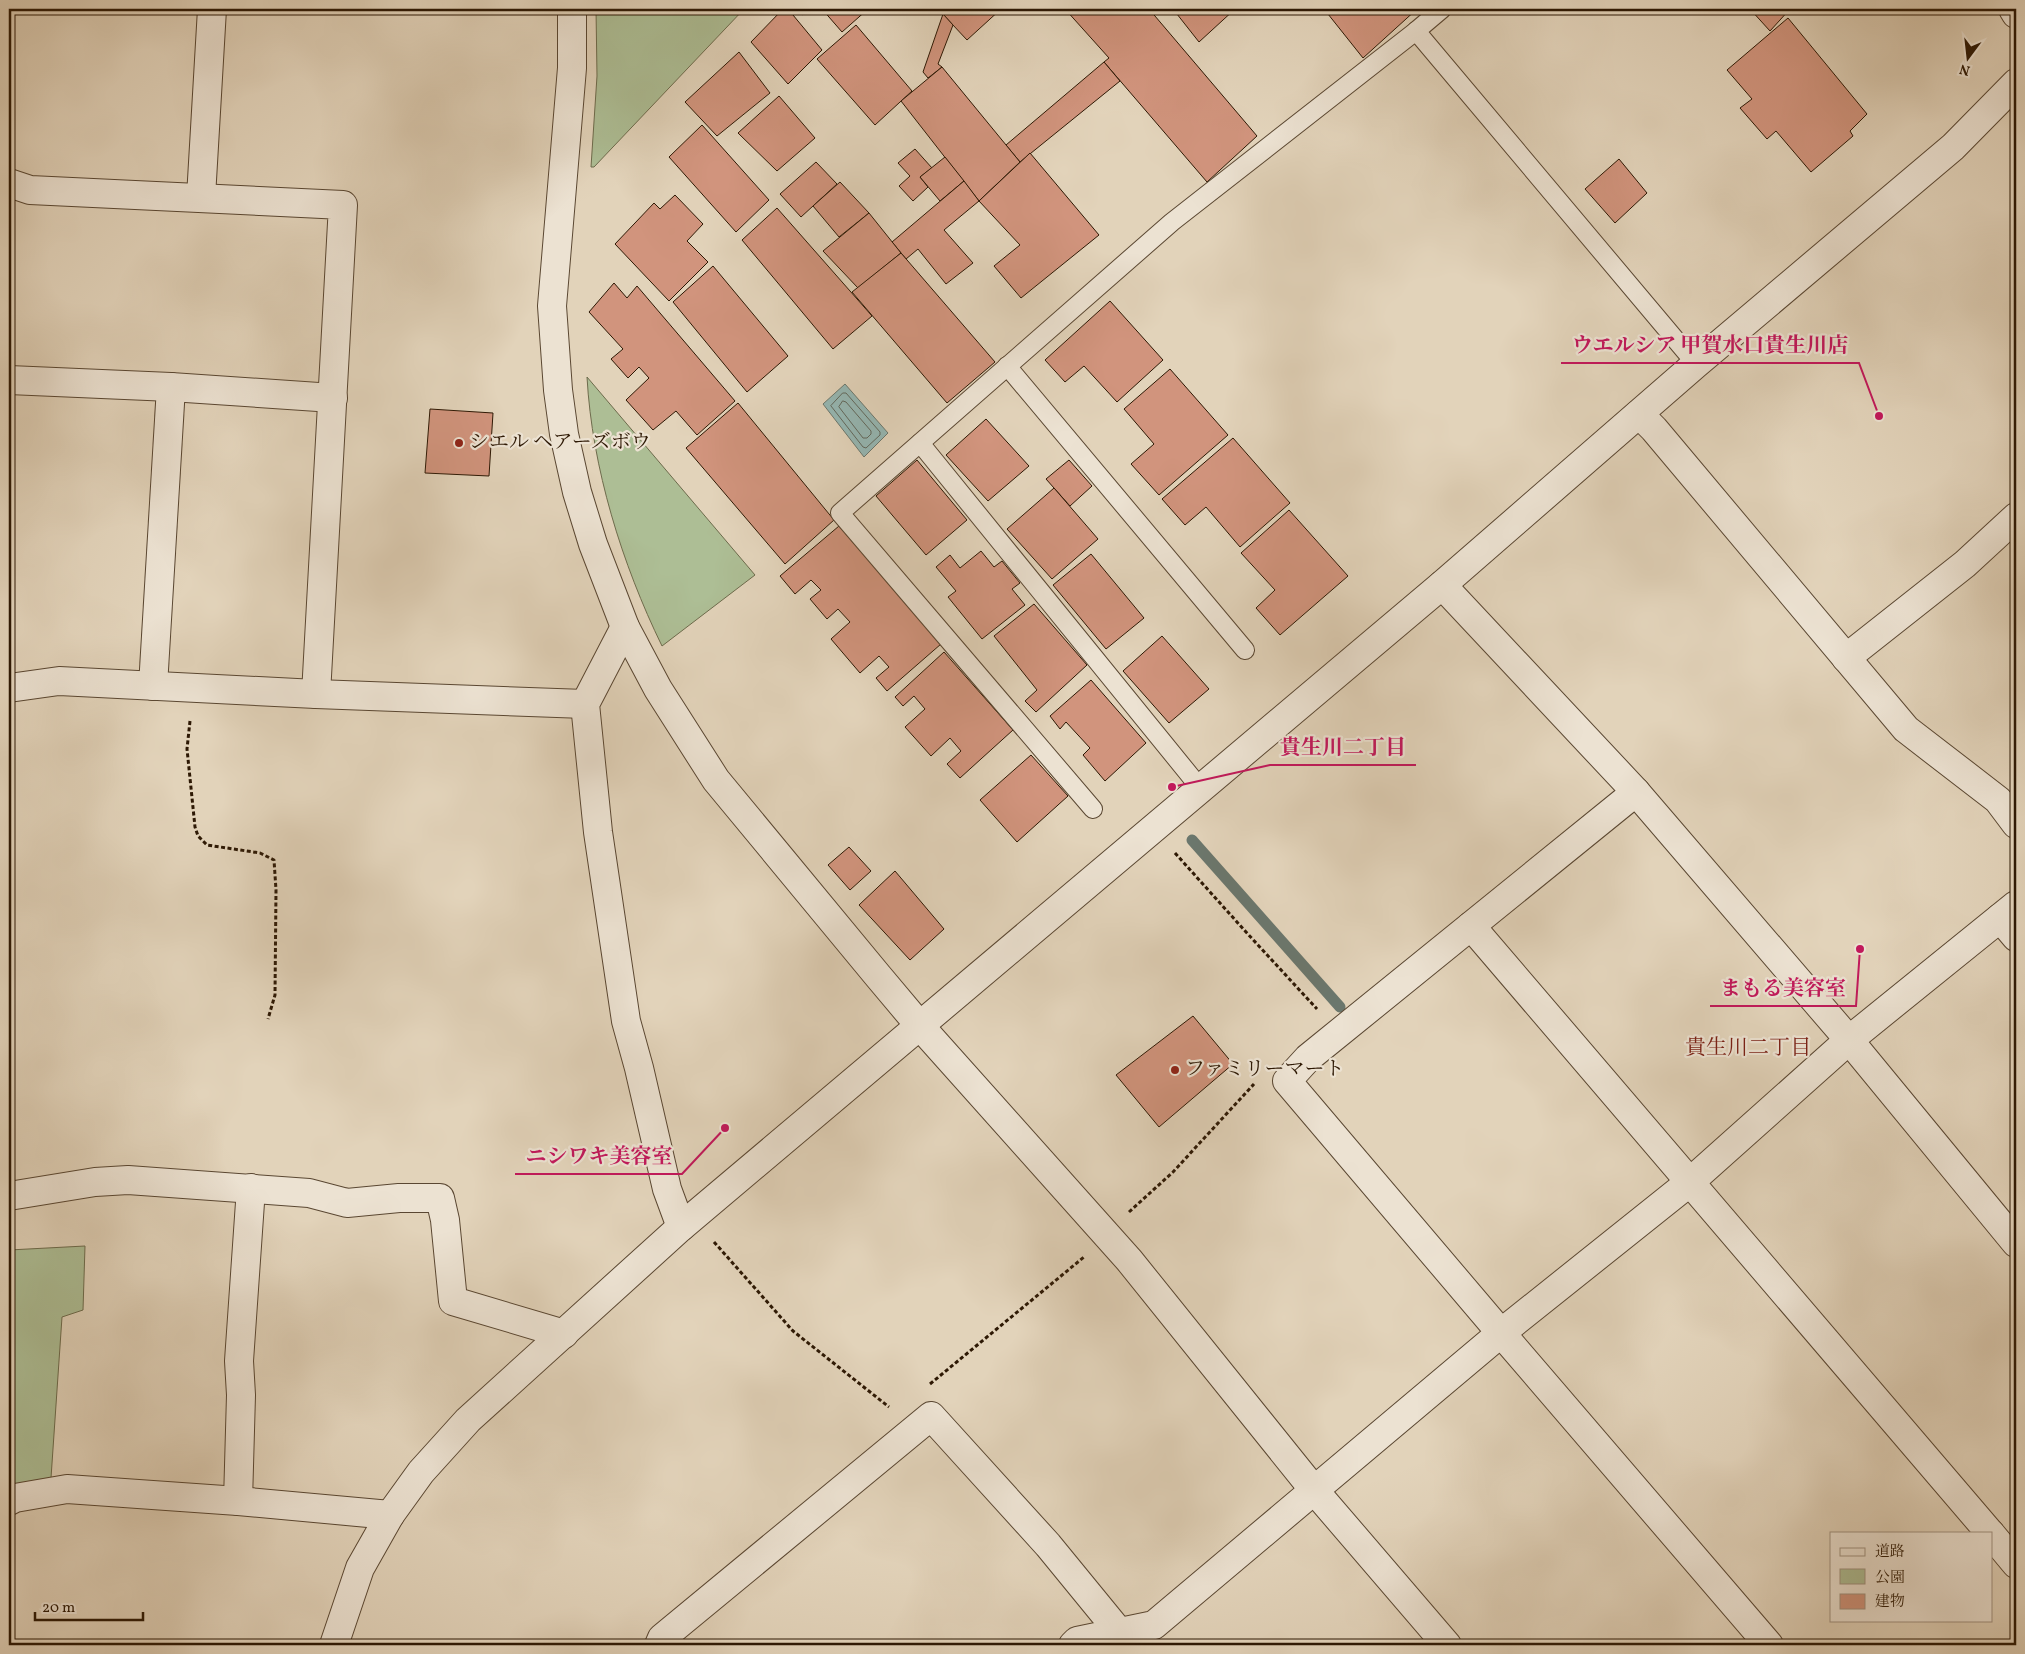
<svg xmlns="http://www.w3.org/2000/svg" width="2025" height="1654" font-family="Vollkorn,'Noto Serif JP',serif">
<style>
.green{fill:#adbe95;stroke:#6d6b4c}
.water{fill:#95b7b3;stroke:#6b776d}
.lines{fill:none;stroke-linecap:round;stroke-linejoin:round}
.shore{stroke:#61685c;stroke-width:1}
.stream{stroke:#6b776d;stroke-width:11}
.building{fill:#d1947d;stroke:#2d1804}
.service-casing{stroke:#5a4732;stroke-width:20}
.minor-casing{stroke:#5a4732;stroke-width:30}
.tertiary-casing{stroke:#5a4732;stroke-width:30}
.path{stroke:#2d1804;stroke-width:3;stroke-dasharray:4 2.5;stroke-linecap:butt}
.service{stroke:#ece2d2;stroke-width:18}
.minor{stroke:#ece2d2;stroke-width:28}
.tertiary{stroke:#ece2d2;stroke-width:28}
.poi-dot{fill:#8f2418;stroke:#ece2d2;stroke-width:2}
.labels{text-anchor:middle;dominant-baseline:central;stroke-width:4.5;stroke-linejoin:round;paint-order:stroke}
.poi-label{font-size:20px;fill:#2d1804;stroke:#ece2d2;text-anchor:start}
.neighbourhood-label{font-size:21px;fill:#7a1f14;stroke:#ece2d2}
.leader{fill:none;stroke:#c2185b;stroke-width:2}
.callout-dot{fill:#c2185b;stroke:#ece2d2;stroke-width:2}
.callout-label{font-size:21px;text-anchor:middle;font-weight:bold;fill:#c2185b;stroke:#ece2d2;stroke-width:4.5;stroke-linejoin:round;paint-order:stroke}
</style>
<rect width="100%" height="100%" fill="#e2d3ba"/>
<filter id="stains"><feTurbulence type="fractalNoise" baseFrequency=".004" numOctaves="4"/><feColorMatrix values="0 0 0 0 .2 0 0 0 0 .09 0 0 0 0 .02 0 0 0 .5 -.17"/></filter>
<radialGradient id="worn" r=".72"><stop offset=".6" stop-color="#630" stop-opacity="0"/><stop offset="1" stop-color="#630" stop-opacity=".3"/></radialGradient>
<g class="green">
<polygon points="596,9 744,9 594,167 591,167 597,76"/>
<path d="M587,377L755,575L662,646C622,564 592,468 587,377Z"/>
<polygon points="85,1246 83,1310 62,1317 51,1478 9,1492 9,1250"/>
</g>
<polygon class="water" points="845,384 888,433 864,457 823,404"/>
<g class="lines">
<g class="shore">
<polygon points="843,393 846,393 880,432 880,435 866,448 863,447 831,406"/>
<polygon points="843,401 846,402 871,431 871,434 867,438 863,438 839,407"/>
</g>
<polyline class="stream" points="1192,840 1340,1007"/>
</g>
<g class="building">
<polygon points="783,9 788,9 822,50 788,84 751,42"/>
<polygon points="797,9 809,9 802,15"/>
<polygon points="822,9 868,9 842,32"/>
<polygon points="938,9 1001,9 967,40"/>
<polygon points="1065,9 1149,9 1257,136 1207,182 1104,62 1109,58"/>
<polygon points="1173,9 1235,9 1199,42"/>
<polygon points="1324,9 1417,9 1363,58"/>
<polygon points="1750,9 1790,9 1770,31"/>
<polygon points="943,14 953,25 938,64 942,67 928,78 923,72"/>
<polygon points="1788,18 1867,114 1850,131 1853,136 1811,172 1776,131 1767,139 1740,108 1752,99 1727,70"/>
<polygon points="856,25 912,91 875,125 817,59"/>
<polygon points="739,52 770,93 717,136 685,102"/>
<polygon points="1104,62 1120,81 1020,162 1006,145"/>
<polygon points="942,67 1020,162 979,201 901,101"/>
<polygon points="779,96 815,138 777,171 738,133"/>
<polygon points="702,125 769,200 736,232 669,157"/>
<polygon points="915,149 932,168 920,177 928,187 913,201 899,186 910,176 898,163"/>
<polygon points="1030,153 1099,235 1021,298 994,266 1020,245 979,201"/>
<polygon points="945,157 964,181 940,201 920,177"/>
<polygon points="1619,159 1647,193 1615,223 1585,189"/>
<polygon points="816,162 837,184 801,217 780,194"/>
<polygon points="964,181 979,201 944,230 973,263 946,284 918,249 906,259 892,242"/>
<polygon points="840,182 869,213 839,237 813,206"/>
<polygon points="675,195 703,224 687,241 708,262 669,301 615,244 654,203 660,209"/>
<polygon points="777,208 872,316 833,349 742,240"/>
<polygon points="869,213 901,253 858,288 823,251"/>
<polygon points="901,253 995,362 947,403 852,292"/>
<polygon points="713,266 788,356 747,392 673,302"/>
<polygon points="614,283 627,298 637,286 735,401 697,435 676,411 653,430 626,400 649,378 639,367 628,378 611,359 623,349 589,312"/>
<polygon points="1110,301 1163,360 1117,402 1084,366 1065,382 1045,360"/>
<polygon points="1170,369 1228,435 1159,495 1131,464 1154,444 1124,409"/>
<polygon points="738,403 834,520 785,564 686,448"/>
<polygon points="430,409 493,413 489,476 425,473"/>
<polygon points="986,419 1029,466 988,501 946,455"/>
<polygon points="1233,438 1290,503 1240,547 1206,507 1185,525 1162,499"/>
<polygon points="917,460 967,520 926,555 876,496"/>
<polygon points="1069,460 1092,486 1070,506 1046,479"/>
<polygon points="1054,488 1098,539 1052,579 1007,529"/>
<polygon points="1289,510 1348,576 1280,635 1256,608 1275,590 1241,553"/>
<polygon points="839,526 941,644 887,691 876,678 889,667 879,656 860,673 831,639 850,622 838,609 827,619 810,599 821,590 811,580 795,594 780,576"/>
<polygon points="981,551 994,567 1002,561 1020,583 1012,589 1025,605 982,639 948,597 956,591 936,567 950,555 960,568"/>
<polygon points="1091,554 1144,618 1106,649 1053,585"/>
<polygon points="1034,604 1087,665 1036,712 1025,701 1037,690 994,636"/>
<polygon points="1162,636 1209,689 1169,723 1123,671"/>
<polygon points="944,652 1013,730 960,778 947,764 961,751 950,738 931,756 905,727 925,709 914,696 903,706 895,697"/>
<polygon points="1091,680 1146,743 1105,781 1083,755 1090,748 1066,722 1060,729 1050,716"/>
<polygon points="1031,755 1068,796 1017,842 980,800"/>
<polygon points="849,847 871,871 850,890 828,865"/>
<polygon points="895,871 944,929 910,960 859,905"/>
<polygon points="1193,1016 1233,1064 1159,1127 1116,1075"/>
</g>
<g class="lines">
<g class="service-casing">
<g id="service">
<polyline points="1416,31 1696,364"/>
<polyline points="1007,366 1245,650"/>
<polyline points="920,443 1201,789"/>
<polyline points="1093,809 840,513 1172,222 1416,31 1442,9"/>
</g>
</g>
<g class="minor-casing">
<g id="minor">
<polyline points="2013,9 2016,14"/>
<polyline points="9,183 30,190 343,205 316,694"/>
<polyline points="201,197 212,9"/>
<polyline points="9,380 171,387 333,398"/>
<polyline points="1639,414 1654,429 1906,729 1998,800 2016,824"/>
<polyline points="1442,585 1636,792 1849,1040 2016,1243"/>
<polyline points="625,627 585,704 598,832 626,1021 639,1068 667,1189 681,1227"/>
<polyline points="1846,658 1965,564 2016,517"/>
<polyline points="153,686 171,387"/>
<polyline points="9,688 59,681 316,694 585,704"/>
<polyline points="1636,792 1308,1058 1287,1081 1501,1333 1769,1645"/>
<polyline points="2000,918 2016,937"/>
<polyline points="1471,926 1990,1533"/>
<polyline points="9,1196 95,1182 128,1180 309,1193 347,1203 399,1198 440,1198 445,1220 453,1301 564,1334"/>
<polyline points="9,1501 15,1498 67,1489 238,1501 390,1515"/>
<polyline points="238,1501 241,1395 239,1361 251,1188"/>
<polyline points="1991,1534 2016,1564"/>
<polyline points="659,1645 662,1638 931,1416 1048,1545 1129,1644"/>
<polyline points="1073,1645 1077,1641 1154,1625 1501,1333 1690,1182 1849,1040 2016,905"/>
</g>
</g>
<g class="tertiary-casing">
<g id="tertiary">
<polyline points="572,9 572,68 552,306 558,390 564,434 577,492 593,544 625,627 658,689 716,780 878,976 920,1026 1129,1260 1314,1490 1447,1645"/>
<polyline points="334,1645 360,1568 390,1515 421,1472 468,1420 681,1227 1442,585 1696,364 1953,147 2016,83"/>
</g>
</g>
<g class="path">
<polyline points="190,721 187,749 195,827 198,836 207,845 260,853 274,860 276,890 275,995 268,1019"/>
<polyline points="1175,853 1246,932 1317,1009"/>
<polyline points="1129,1212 1173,1172 1254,1084"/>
<polyline points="714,1242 793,1331 889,1407"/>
<polyline points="930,1384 1084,1257"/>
</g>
<use href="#service" class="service"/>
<use href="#minor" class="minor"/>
<use href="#tertiary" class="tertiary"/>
</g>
<g class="poi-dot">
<circle cx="459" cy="443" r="5"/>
<circle cx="1175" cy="1070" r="5"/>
</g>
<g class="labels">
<g class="poi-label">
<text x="469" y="443">シエル ヘアーズボウ</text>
<text x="1185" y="1070">ファミリーマート</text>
</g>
<g class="neighbourhood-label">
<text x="1748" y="1048">貴生川二丁目</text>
</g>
</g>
<path class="leader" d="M1879 416L1859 363H1561M1172 787L1270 765H1416M1860 949L1856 1006H1710M725 1128L682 1174H515"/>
<g class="callout-dot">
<circle cx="1879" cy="416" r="5"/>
<circle cx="1172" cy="787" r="5"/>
<circle cx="1860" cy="949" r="5"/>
<circle cx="725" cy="1128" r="5"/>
</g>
<g class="callout-label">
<text x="1710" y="352">ウエルシア 甲賀水口貴生川店</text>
<text x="1343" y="754">貴生川二丁目</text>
<text x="1783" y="995">まもる美容室</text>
<text x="599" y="1163">ニシワキ美容室</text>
</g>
<rect width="2025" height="1654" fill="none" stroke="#e2d3ba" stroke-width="30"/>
<rect x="10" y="10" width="2005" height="1634" fill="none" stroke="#2d1804" stroke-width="2.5"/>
<rect x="15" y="15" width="1995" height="1624" fill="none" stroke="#2d1804"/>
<rect x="1830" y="1532" width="162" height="90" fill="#ece2d2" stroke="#a09180"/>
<rect x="1840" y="1548" width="25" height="8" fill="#ece2d2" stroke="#a09180"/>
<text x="1875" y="1556" font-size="15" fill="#2d1804">道路</text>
<rect x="1840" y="1569" width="25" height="15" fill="#adbe95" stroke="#a09180"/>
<text x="1875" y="1582" font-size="15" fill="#2d1804">公園</text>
<rect x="1840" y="1594" width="25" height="15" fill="#d1947d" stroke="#a09180"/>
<text x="1875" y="1606" font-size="15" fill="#2d1804">建物</text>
<g transform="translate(1968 58) rotate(195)" stroke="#ece2d2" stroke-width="4" paint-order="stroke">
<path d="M0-4L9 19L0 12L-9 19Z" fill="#2d1804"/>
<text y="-8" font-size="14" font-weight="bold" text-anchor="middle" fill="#2d1804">N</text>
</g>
<path d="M35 1612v8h108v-8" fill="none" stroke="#2d1804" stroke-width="2.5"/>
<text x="42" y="1612" font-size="15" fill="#2d1804" stroke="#ece2d2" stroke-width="4" paint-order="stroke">20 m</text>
<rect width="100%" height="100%" filter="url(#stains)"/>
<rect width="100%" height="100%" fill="url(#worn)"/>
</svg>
